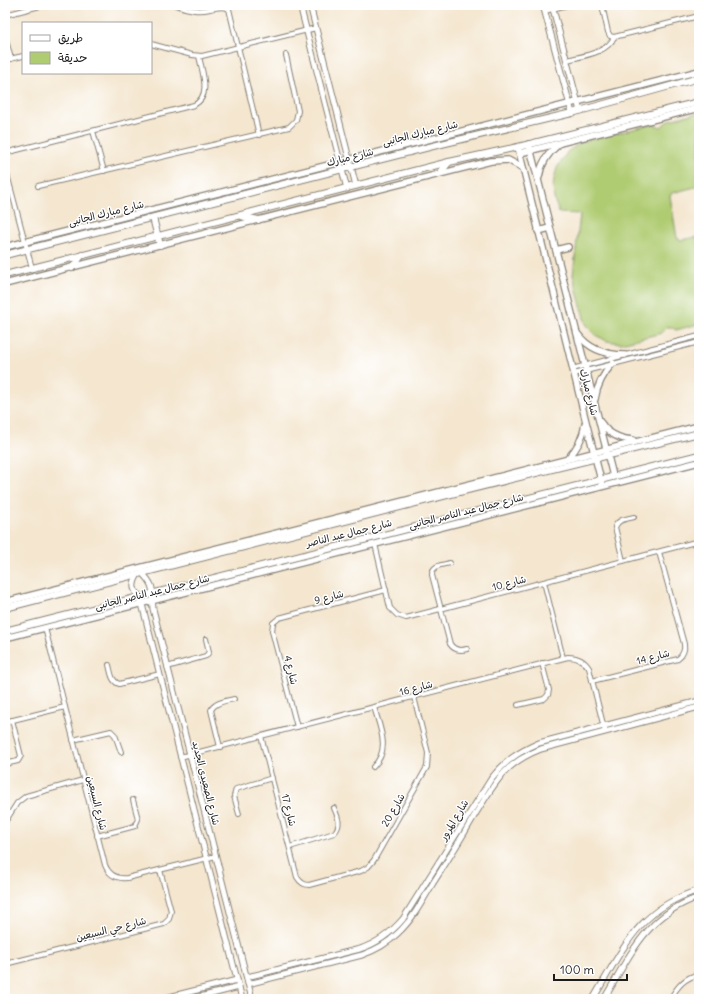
<svg xmlns="http://www.w3.org/2000/svg" width="704" height="1004" font-family="Delius,'Playpen Sans Arabic',sans-serif">
<style>
.green{fill:#b0cc73;stroke:#667448}
.lines{fill:none;stroke-linecap:round;stroke-linejoin:round}
.minor-casing{stroke:#888176;stroke-width:6}
.tertiary-casing{stroke:#888176;stroke-width:7}
.secondary-casing{stroke:#888176;stroke-width:8}
.primary-casing{stroke:#888176;stroke-width:8}
.minor{stroke:#fff;stroke-width:4}
.tertiary{stroke:#fff;stroke-width:5}
.secondary{stroke:#fff;stroke-width:5.5}
.primary{stroke:#fff;stroke-width:6}
.labels{text-anchor:middle;dominant-baseline:central;stroke-width:3;stroke-linejoin:round;paint-order:stroke}
.street-label{font-size:10px;fill:#1c1c1c;stroke:#fff}
</style>
<rect width="100%" height="100%" fill="#fff"/>
<filter id="ink" filterUnits="userSpaceOnUse"><feTurbulence type="fractalNoise" baseFrequency=".025" numOctaves="2"/><feDisplacementMap in="SourceGraphic" scale="8" xChannelSelector="R" yChannelSelector="G"/><feConvolveMatrix kernelMatrix="1 2 1 2 8 2 1 2 1" color-interpolation-filters="sRGB"/></filter>
<filter id="wash" filterUnits="userSpaceOnUse"><feTurbulence type="fractalNoise" baseFrequency=".012" numOctaves="4" result="noise"/><feDisplacementMap in="SourceGraphic" scale="16" xChannelSelector="R" yChannelSelector="G"/><feGaussianBlur stdDeviation="0.9" result="paint"/><feColorMatrix in="noise" values="0 0 0 0 0 0 0 0 0 0 0 0 0 0 0 0 0 1.4 0 .05"/><feComposite in="paint" operator="in"/></filter>
<g filter="url(#wash)">
<rect width="100%" height="100%" fill="#f4e6cf"/>
<polygon class="green" points="699,112 699,186 672,193 670,196 677,238 681,240 696,237 699,238 699,324 676,330 671,327 666,327 662,333 621,343 607,341 595,335 586,324 584,318 573,275 580,214 559,213 554,199 553,187 554,179 557,168 568,151 582,142 653,124 661,127 669,120"/>
</g>
<g filter="url(#ink)">
<g class="lines">
<g class="minor-casing">
<g id="minor">
<path d="M175,5C188,9 197,12 210,9C216,8 223,5 229,9L259,135"/>
<polyline points="602,5 608,32 610,36 614,37 699,16"/>
<polyline points="545,11 567,5"/>
<polyline points="5,15 44,5"/>
<polyline points="5,36 11,59"/>
<polyline points="151,44 192,55 202,56 316,28"/>
<polyline points="5,60 23,56"/>
<path d="M567,60C582,56 608,53 614,37"/>
<polyline points="93,131 104,171"/>
<path d="M5,153L194,105C212,96 202,72 199,56"/>
<polyline points="5,167 32,268"/>
<polyline points="38,186 289,127 296,120 298,111 286,55"/>
<polyline points="572,369 699,336"/>
<polyline points="574,374 699,342"/>
<polyline points="375,544 390,608 397,615 406,618 699,541"/>
<path d="M623,561L615,527C618,519 626,519 634,517"/>
<path d="M450,563C442,565 432,565 432,575L450,644C454,650 460,651 467,649"/>
<polyline points="544,582 563,658"/>
<path d="M45,628L105,865C109,875 116,879 127,878L216,856"/>
<path d="M109,665C111,672 111,681 119,684L160,674"/>
<polyline points="167,667 206,656 209,652 206,639"/>
<path d="M592,681L678,659C683,655 685,650 684,644L659,552"/>
<polyline points="518,705 544,699 548,695 549,690 542,663"/>
<polyline points="5,722 65,707"/>
<polyline points="297,727 272,631 273,623 279,618 386,590"/>
<path d="M261,736L297,877C300,882 303,885 309,885L361,871L368,867L374,860L427,767L428,753L414,697"/>
<polyline points="73,740 111,731 115,735 121,752"/>
<path d="M220,747L211,710C215,702 226,701 234,699"/>
<path d="M180,757L568,657C577,657 584,660 589,668L605,732"/>
<polyline points="5,764 18,761 21,756 12,720"/>
<path d="M373,767C391,750 380,728 374,707"/>
<polyline points="239,814 234,796 236,789 272,778"/>
<polyline points="5,822 17,803 26,796 83,780"/>
<polyline points="97,836 135,826 138,819 133,800"/>
<path d="M290,847L334,833C342,825 338,817 334,808"/>
<polyline points="5,964 164,924 169,919 171,911 160,870"/>
<path d="M670,999C678,986 684,978 699,974"/>
</g>
</g>
<g class="tertiary-casing">
<g id="tertiary">
<polyline points="300,5 347,189"/>
<polyline points="310,5 356,186"/>
<polyline points="543,5 572,113"/>
<polyline points="552,5 580,111"/>
<path d="M143,574C157,589 151,592 153,609L252,999"/>
<path d="M137,576C129,590 138,592 142,604L242,999"/>
<path d="M247,977L360,949C378,943 391,933 403,919L491,779C505,761 518,752 539,743L699,701"/>
<path d="M248,984L362,955C376,950 388,943 398,933C413,919 423,900 433,883C448,860 462,837 476,813C496,781 505,763 541,749L699,707"/>
<polyline points="161,999 237,980"/>
<polyline points="192,999 239,987"/>
<path d="M593,999C623,949 639,908 699,890"/>
<path d="M604,999C631,954 646,915 699,897"/>
</g>
</g>
<g class="secondary-casing">
<g id="secondary">
<polyline points="529,144 613,476"/>
<polyline points="518,147 586,422 602,484"/>
<polyline points="520,153 699,108"/>
<path d="M539,177C541,163 548,153 559,144"/>
<polyline points="538,231 550,228"/>
<polyline points="5,247 699,71"/>
<polyline points="556,250 568,247"/>
<polyline points="5,284 491,161 508,160 523,168"/>
<path d="M577,333C589,350 606,355 625,355"/>
<path d="M595,399C597,385 603,374 613,363"/>
<path d="M601,423C608,434 620,439 633,440"/>
<path d="M568,458C577,449 583,438 585,424"/>
<polyline points="5,602 699,426"/>
<polyline points="5,638 699,462"/>
</g>
</g>
<g class="primary-casing">
<g id="primary">
<polyline points="440,173 449,162"/>
<polyline points="241,216 258,220"/>
<polyline points="153,218 160,245"/>
<polyline points="5,255 433,146 572,113 699,78"/>
<polyline points="72,268 82,255"/>
<polyline points="5,275 449,162 518,147 699,102"/>
<polyline points="5,608 451,494 699,433"/>
<polyline points="5,631 699,455"/>
</g>
</g>
<use href="#minor" class="minor"/>
<use href="#tertiary" class="tertiary"/>
<use href="#secondary" class="secondary"/>
<use href="#primary" class="primary"/>
</g>
</g>
<g class="labels">
<g class="street-label">
<text transform="translate(420 133) rotate(-14)">شارع مبارك الجانبى</text>
<text transform="translate(350 157) rotate(-14)">شارع مبارك</text>
<text transform="translate(106 213) rotate(-14)">شارع مبارك الجانبى</text>
<text transform="translate(589 392) rotate(76)">شارع مبارك</text>
<text transform="translate(466 511) rotate(-14)">شارع جمال عبد الناصر الجانبى</text>
<text transform="translate(349 533) rotate(-14)">شارع جمال عبد الناصر</text>
<text transform="translate(509 583) rotate(-15)">شارع 10</text>
<text transform="translate(152 592) rotate(-14)">شارع جمال عبد الناصر الجانبى</text>
<text transform="translate(329 597) rotate(-15)">شارع 9</text>
<text transform="translate(653 657) rotate(-15)">شارع 14</text>
<text transform="translate(291 670) rotate(76)">شارع 4</text>
<text transform="translate(416 688) rotate(-15)">شارع 16</text>
<text transform="translate(206 783) rotate(76)">شارع الصعيدى الجديد</text>
<text transform="translate(97 803) rotate(76)">شارع السبعين</text>
<text transform="translate(289 810) rotate(76)">شارع 17</text>
<text transform="translate(393 810) rotate(-60)">شارع 20</text>
<text transform="translate(454 820) rotate(-59)">شارع المرور</text>
<text transform="translate(111 929) rotate(-14)">شارع حي السبعين</text>
</g>
</g>
<rect width="704" height="1004" fill="none" stroke="#fff" stroke-width="20"/>
<rect x="22" y="22" width="130" height="52" fill="#ffffff" stroke="#a4a4a4"/>
<rect x="30" y="35" width="20" height="6" fill="#ffffff" stroke="#a4a4a4"/>
<text x="58" y="42" font-size="12" fill="#1c1c1c">طريق</text>
<rect x="30" y="52" width="20" height="12" fill="#b0cc73" stroke="#a4a4a4"/>
<text x="58" y="62" font-size="12" fill="#1c1c1c">حديقة</text>
<path d="M554 974v6h73v-6" fill="none" stroke="#1c1c1c" stroke-width="2"/>
<text x="560" y="974" font-size="12" fill="#1c1c1c" stroke="#ffffff" stroke-width="3" paint-order="stroke">100 m</text>
</svg>
